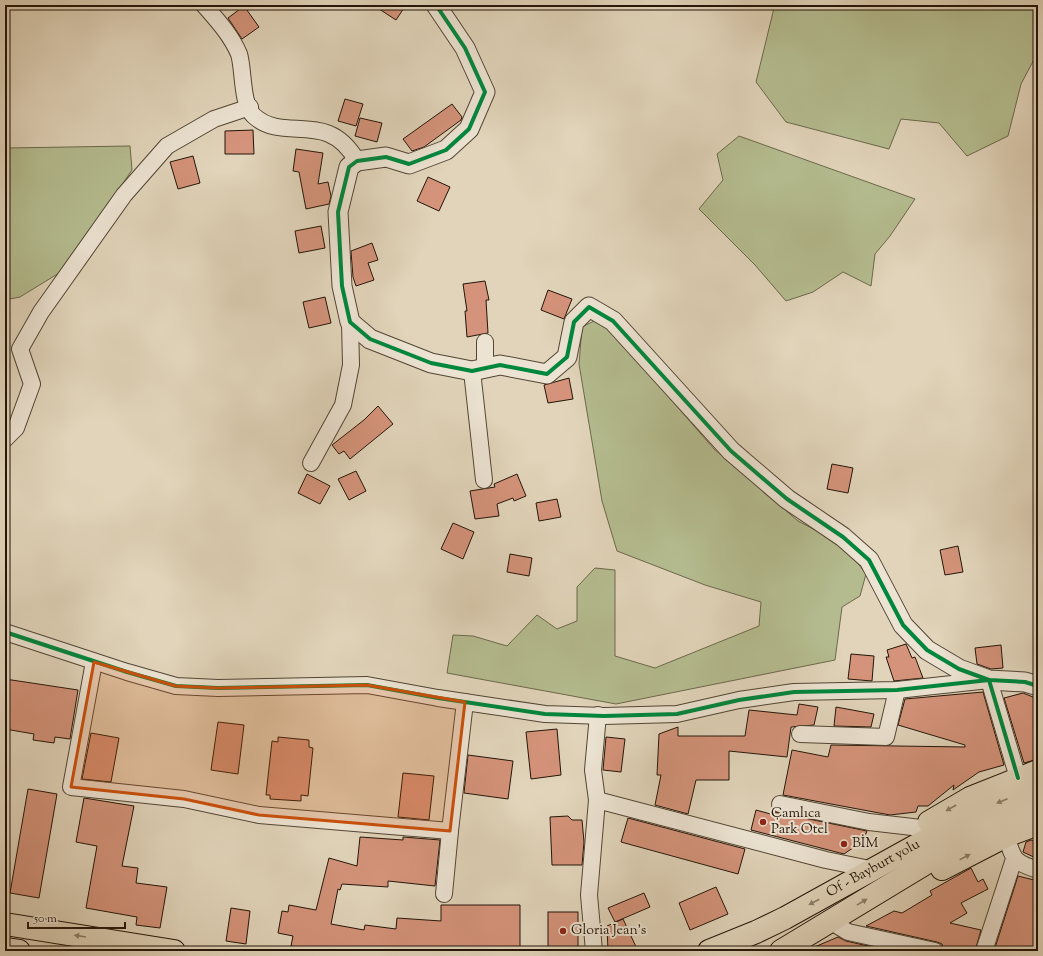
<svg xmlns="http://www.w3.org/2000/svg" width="1043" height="956" font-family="'Sorts Mill Goudy',serif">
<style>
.green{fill:#b4bc8f;stroke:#6c684c}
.building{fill:#d4937a;stroke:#231508}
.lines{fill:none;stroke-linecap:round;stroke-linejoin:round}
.minor-casing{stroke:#524534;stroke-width:18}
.tertiary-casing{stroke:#524534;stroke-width:21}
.trunk-casing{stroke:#231508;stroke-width:24}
.minor{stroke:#ece3d2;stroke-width:16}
.tertiary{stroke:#ece3d2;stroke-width:19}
.trunk{stroke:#e1d4ba;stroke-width:22}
.cycleway-casing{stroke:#ece3d2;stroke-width:6}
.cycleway{stroke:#00873e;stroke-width:4}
.oneway{fill:#8c7e6a}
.marked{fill:#ca4f0b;fill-opacity:0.2;stroke:#ca4f0b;stroke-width:3;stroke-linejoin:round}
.poi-dot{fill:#8f2418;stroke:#ece3d2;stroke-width:1.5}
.labels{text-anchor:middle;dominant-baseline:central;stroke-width:4;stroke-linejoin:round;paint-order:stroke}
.poi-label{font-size:14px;fill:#231508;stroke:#ece3d2;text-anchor:start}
.street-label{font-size:14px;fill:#231508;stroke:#ece3d2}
</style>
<rect width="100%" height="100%" fill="#e1d4ba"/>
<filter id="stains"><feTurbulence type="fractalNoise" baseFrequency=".005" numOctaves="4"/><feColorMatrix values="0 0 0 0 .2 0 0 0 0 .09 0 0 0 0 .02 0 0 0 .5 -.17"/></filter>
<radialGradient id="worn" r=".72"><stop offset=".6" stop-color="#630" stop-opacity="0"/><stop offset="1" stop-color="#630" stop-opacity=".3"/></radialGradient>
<g class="green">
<polygon points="791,5 1038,5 1038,52 1021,84 1008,136 967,156 939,123 901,119 889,149 786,122 756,82 774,8"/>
<polygon points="5,135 7,148 130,146 132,170 64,270 20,297 5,300"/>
<polygon points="739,136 915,199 890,236 875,254 871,286 843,272 813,292 786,301 755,265 699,209 723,180 717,154"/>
<polygon points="596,320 614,334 714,449 798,521 844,545 866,574 860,596 842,607 835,660 616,704 447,673 453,635 473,636 507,646 537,615 557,629 577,621 577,587 595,568 615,570 615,656 655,668 759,626 761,602 705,585 617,551 602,501 579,364 582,327"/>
</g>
<g class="building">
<polygon points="373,5 406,5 396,20"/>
<polygon points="244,6 259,27 242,39 228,18"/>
<polygon points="345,99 363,104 356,126 338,121"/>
<polygon points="452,104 462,117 461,120 424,147 412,151 403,139"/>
<polygon points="360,118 382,123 377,142 355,136"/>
<polygon points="253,130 254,154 225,154 225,131"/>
<polygon points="296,149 323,153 318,184 328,182 331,196 329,204 306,209 299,172 293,171"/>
<polygon points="193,156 200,183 178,189 170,162"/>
<polygon points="428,177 450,187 439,211 417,201"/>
<polygon points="321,226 325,248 299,253 295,231"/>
<polygon points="372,243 378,260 368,263 374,280 356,286 353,277 351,251"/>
<polygon points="485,281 489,300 486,300 488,333 467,337 465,311 467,311 463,284"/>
<polygon points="548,290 572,299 564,319 541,310"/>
<polygon points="325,297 331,323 309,328 303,302"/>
<polygon points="569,378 573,399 548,403 544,385"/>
<polygon points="378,406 393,424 350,459 344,451 339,454 332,445 364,420"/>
<polygon points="832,464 853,468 848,493 827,489"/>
<polygon points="356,471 366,491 349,500 338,479"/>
<polygon points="307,474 330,486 320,504 298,493"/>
<polygon points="517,474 526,496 514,501 513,498 497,504 499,516 475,519 470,491 495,487 494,484"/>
<polygon points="557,499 561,517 539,521 536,503"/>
<polygon points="453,523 474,532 463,559 441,549"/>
<polygon points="958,546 963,572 945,575 940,550"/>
<polygon points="510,554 532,558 529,576 507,572"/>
<polygon points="906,644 912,658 915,657 923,678 894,681 886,657 889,657 887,650"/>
<polygon points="1001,645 1003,668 991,669 977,664 975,648"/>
<polygon points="851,654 874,656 872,681 848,679"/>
<polygon points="5,679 78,690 70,739 55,737 54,743 33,740 34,734 5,729"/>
<polygon points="983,692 1004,765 979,772 953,790 954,785 928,806 918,806 916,812 890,815 783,795 792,750 828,757 831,745 965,747 965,745 898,725 905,699"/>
<polygon points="1023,693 1038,699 1038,759 1024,763 1004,698"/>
<polygon points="799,704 818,707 814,725 791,727 787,757 729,751 729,780 696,780 688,814 655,805 661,775 657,775 659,734 678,727 678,736 745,736 749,710 797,715"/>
<polygon points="836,707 874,714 871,727 834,726"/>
<polygon points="218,722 244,725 238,774 211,770"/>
<polygon points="557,729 561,775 531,779 526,732"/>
<polygon points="91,733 119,738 111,782 82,779"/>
<polygon points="278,737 309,740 309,747 313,748 308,796 301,795 301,801 270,799 270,795 266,795 272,741 278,742"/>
<polygon points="606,737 625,739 621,772 603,770"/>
<polygon points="468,755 513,761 508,799 464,793"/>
<polygon points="403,773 434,776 429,820 398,817"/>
<polygon points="28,789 57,794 39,898 10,893"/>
<polygon points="84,798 134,806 122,866 138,868 136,883 167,887 160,928 136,925 137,917 86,908 97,846 76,842"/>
<polygon points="756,810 774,815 775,812 867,831 863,841 844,854 751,830"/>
<polygon points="568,816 572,820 582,820 584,842 582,865 552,865 550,817"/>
<polygon points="628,818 745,849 738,874 621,842"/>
<polygon points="360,837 403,840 403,837 440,840 435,886 388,881 388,887 342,884 340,890 338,889 331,924 364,930 365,925 396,929 397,918 441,921 441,905 520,905 520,951 315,951 291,946 293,936 278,933 282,911 288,912 289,905 316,910 329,858 357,866"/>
<polygon points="1031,840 1038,842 1038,859 1023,852 1026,842"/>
<polygon points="971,868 978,882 983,879 988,889 961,903 967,913 950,923 981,930 975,951 944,951 942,944 937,942 866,926 894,911 902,913 932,895 930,891"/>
<polygon points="1018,876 1038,881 1038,951 994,951"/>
<polygon points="716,887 728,914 690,930 679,903"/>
<polygon points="644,893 650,907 615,922 608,908"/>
<polygon points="231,908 250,911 246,944 226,941"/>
<rect x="548" y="912" width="30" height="39"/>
<polygon points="623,919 638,951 608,951 607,926"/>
<polygon points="838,937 846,941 890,951 805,951"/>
</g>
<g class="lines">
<g class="minor-casing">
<g id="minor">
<path d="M204,5C217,20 231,35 239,54C244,70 241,104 254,116C285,144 327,108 357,161"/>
<polyline points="485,368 485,342"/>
<polyline points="472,371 484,480"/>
<polyline points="5,439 16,428 32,384 20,349 41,312 124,195 167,146 214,119 250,107"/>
<polyline points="311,463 343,405 351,365 350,322"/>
<polyline points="5,632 127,672 176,686 218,688 367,685 438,698 545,714 604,716 677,714 739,700 794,692 897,690 989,680 1018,778"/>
<polyline points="94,662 71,787 184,799 259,815 450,831 465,702"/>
<polyline points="800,734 886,737 897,690"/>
<polyline points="597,800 826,860 865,868"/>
<polyline points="780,804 869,822 921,828"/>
<path d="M1006,836C1014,860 1013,862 1038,870"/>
<polyline points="444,894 450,831"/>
<polyline points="830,921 848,932 935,951"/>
<polyline points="594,951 589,895 597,800 593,770 598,715"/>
<polyline points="984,951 1014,859"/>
</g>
</g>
<g class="tertiary-casing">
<polyline id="tertiary" points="436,5 465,48 485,92 469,129 446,150 409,164 386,157 357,161 349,167 338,212 342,286 350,322 370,339 431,363 472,371 500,365 547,374 567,357 574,322 589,307 613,321 731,451 787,499 843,537 869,560 903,625 927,650 959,669 989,680 1025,682 1038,686"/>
</g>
<g class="trunk-casing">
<g id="trunk">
<polyline points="929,822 970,798 1038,771"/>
<polyline points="942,869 1006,836 1038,824"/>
<polyline points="5,924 174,951"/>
<polyline points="5,949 19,951"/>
<path id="s1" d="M709,951L756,932L785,918L971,815L1038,786"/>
<polyline points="781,951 1004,816 1027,806"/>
</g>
</g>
<use href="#minor" class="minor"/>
<use href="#tertiary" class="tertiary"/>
<use href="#trunk" class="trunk"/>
<g class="cycleway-casing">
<g id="cycleway">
<polyline points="436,5 465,48 485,92 469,129 446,150 409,164 386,157 357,161 349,167 338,212 342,286 350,322 370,339 431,363 472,371 500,365 547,374 567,357 574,322 589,307 613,321 731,451 787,499 843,537 869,560 903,625 927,650 959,669 989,680 1025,682 1038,686"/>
<polyline points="5,632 127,672 176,686 218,688 367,685 438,698 545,714 604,716 677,714 739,700 794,692 897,690 989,680 1018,778"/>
</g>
</g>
<use href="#cycleway" class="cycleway"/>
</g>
<defs><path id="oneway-solid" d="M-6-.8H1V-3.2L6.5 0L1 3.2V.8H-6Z"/></defs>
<g class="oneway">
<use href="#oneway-solid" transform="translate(1002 801) rotate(157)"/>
<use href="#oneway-solid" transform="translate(951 808) rotate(150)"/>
<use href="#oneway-solid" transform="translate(965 857) rotate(-28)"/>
<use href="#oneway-solid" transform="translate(814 902) rotate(152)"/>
<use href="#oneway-solid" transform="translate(862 902) rotate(-31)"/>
<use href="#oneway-solid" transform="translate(80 936) rotate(-171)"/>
</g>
<path class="marked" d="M94,662L176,686L218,688L367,685L465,702L450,831L259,815L184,799L71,787Z"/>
<g class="poi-dot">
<circle cx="763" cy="822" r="4"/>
<circle cx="844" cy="844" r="4"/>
<circle cx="563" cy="931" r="4"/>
</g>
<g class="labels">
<g class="poi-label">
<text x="771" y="814">Çamlıca<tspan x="771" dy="16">Park Otel</tspan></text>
<text x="852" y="844">BİM</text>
<text x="571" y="931">Gloria Jean's</text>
</g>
<g class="street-label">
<text stroke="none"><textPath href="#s1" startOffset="184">Of - Bayburt yolu</textPath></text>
</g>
</g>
<rect width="1043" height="956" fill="none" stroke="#e1d4ba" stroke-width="20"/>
<rect x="6" y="6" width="1031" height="944" fill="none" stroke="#231508" stroke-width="2"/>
<rect x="10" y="10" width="1023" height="936" fill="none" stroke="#231508"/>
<path d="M28 922v6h97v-6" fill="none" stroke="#231508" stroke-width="2"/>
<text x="34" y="922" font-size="12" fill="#231508" stroke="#ece3d2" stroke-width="3" paint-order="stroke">50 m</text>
<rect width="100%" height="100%" filter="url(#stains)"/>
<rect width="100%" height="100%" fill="url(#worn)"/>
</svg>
